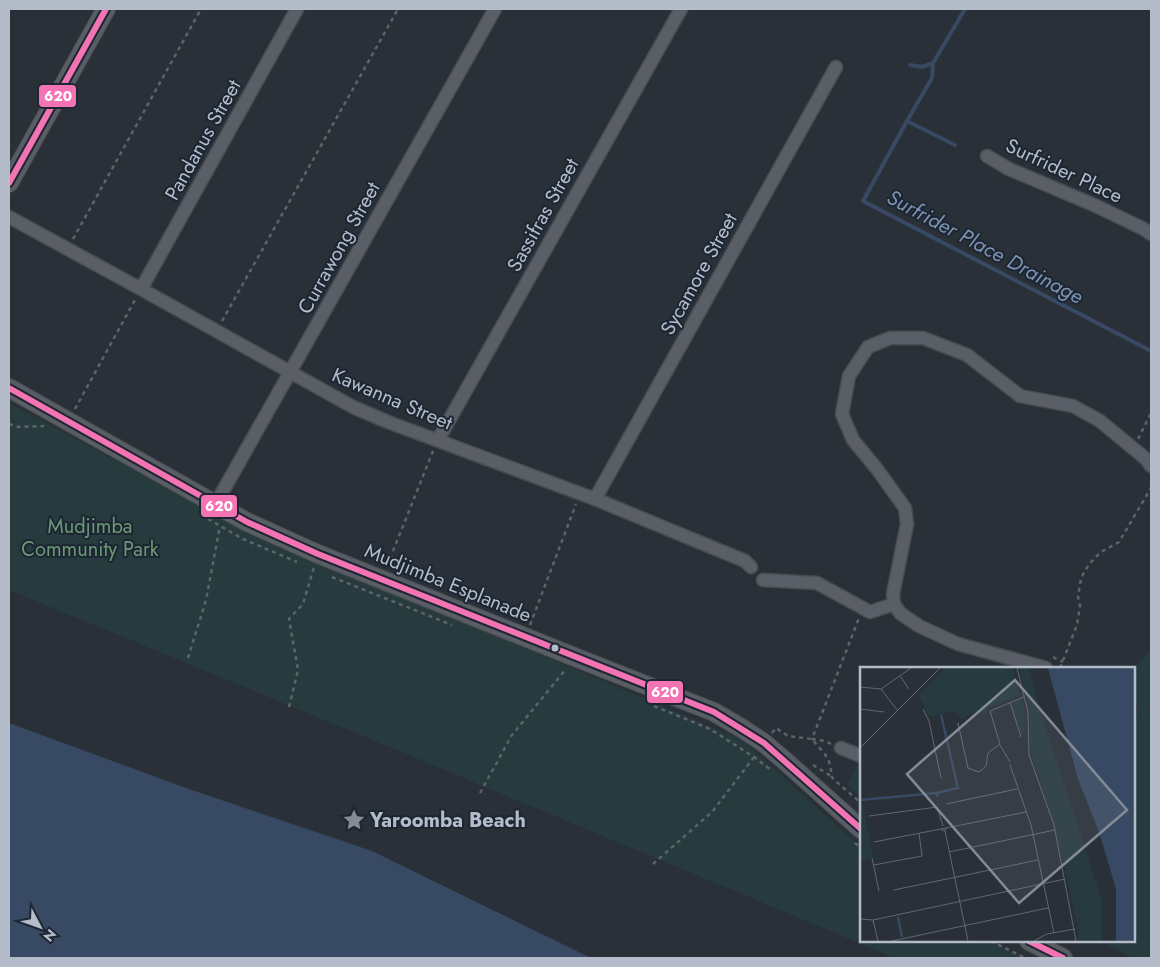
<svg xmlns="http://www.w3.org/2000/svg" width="1160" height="967" font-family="Jost,sans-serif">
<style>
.green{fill:#273a3e}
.water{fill:#384963}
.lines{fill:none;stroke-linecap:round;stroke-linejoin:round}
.stream{stroke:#384963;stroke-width:4}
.street-casing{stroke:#484c53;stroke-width:15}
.secondary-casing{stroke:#484c53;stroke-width:20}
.path{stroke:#5d636a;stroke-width:2.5;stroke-dasharray:4 4;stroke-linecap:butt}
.street{stroke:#5a5e66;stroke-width:12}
.secondary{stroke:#595d64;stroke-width:18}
.bus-1-casing{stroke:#1d2633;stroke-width:10}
.bus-1{stroke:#f373b3;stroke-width:6}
.bus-dot{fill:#b4bcc9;stroke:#1d2633;stroke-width:2}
.labels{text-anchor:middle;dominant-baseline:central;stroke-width:4;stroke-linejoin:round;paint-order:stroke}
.street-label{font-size:20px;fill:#b4bcc9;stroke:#1d2633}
.park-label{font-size:20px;fill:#6b9a76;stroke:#1d2633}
.poi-label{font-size:20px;font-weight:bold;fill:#b4bcc9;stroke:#1d2633;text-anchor:start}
.water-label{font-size:21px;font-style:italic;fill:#7c92b1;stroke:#1d2633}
.inset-river{fill:none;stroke:#384963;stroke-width:2.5}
.inset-road{fill:none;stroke:#616872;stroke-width:1}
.view{fill:#848b96;fill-opacity:0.15;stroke:#848b96;stroke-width:2.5}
.inset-edge{fill:none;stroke:#b4bcc9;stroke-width:2.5}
.line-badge{stroke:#1d2633;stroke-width:2}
.badge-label{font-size:14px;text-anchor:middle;font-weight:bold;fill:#fff}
</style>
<rect width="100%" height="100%" fill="#2a3038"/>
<g class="green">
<polygon points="9,403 237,526 742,740 861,847 861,941 991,941 1026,958 895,958 380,743 9,590"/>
<polygon points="1151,650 1151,958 1132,958 1100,941 1134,941 1134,721 1138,710 1134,705 1134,668"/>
<polygon points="858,764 861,765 861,797 847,785"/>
</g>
<polygon class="water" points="9,723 186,788 372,851 591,958 9,958"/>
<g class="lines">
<g class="stream">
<polyline points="933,63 932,78 907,121 863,201 1151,351"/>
<polyline points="910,65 922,67 933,63 965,9"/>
<polyline points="907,121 955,145"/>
</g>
<g class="street-casing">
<g id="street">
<polyline points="987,156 1009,169 1094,205 1144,229 1151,234"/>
<polyline points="9,217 141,289 353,407 388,422 595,499 745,561 751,567"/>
<polyline points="141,289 297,9"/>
<polyline points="438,440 681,9"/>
<polyline points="595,499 836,67"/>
<polyline points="215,505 495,9"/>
<polyline points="763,580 817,583 870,612 894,604"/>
<polyline points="1046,668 958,644 919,626 900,613 894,604 893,594 907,524 905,508 877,469 853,440 842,414 849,376 868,347 890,338 923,338 967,355 1020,396 1073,406 1100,421 1146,459 1151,466"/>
<polyline points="841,748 861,756"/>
</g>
</g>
<g class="secondary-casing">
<g id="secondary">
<polyline points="9,183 106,9"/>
<polyline points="9,388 247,522 318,554 572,656 714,712 743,729 764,743 784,760 861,829"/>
<polyline points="1029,941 1063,958"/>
</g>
</g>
<g class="path">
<polyline points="73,239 201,9"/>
<polyline points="222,321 398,9"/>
<polyline points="75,409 136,298"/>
<polyline points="9,424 19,427 44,426"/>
<polyline points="1138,439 1151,413"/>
<polyline points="201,515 243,539 297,562"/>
<polyline points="387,566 433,451"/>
<polyline points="332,577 452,625"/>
<polyline points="530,625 576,504"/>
<polyline points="1053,657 1063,662"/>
<polyline points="188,658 206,600 220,526"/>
<polyline points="1060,668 1077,625 1080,606 1078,597 1081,578 1089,564 1101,552 1119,542 1151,488"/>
<polyline points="654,706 710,729 754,757 771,770"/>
<polyline points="289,707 298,670 289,619 303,604 314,567"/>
<path d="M772,733L776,728L788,736L812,739C818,747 828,755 830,765C832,769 830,773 832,777C832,779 857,799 861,803"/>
<polyline points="831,744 825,741 812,739 859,618"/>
<polyline points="813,765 831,776"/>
<polyline points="480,793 512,735 566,669"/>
<polyline points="855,843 861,848"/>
<polyline points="653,864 712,812 754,757"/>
<polyline points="991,941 1025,958"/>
</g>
<use href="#street" class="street"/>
<use href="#secondary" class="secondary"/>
<g class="bus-1-casing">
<g id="bus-1">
<polyline points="9,183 106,9"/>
<polyline points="9,388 247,522 318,554 714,712 764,743 861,829"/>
<polyline points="1029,941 1063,958"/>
</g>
</g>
<use href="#bus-1" class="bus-1"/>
</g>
<defs>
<g id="sight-bare" transform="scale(1.725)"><path d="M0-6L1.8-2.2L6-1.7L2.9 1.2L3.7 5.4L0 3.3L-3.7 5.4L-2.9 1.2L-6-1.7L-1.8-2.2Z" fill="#848b96" stroke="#1d2633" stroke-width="2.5" paint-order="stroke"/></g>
</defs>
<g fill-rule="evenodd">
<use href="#sight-bare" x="354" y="820"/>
</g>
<circle class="bus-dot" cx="555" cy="648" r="4.5"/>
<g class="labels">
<g class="street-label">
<text transform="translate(203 140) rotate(-61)">Pandanus Street</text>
<text transform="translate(1064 171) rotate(25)">Surfrider Place</text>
<text transform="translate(543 215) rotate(-61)">Sassifras Street</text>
<text transform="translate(339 248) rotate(-61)">Currawong Street</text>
<text transform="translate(699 274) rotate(-61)">Sycamore Street</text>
<text transform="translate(392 399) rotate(23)">Kawanna Street</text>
<text transform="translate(448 583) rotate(22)">Mudjimba Esplanade</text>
</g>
<g class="park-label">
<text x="90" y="526">Mudjimba<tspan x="90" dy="23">Community Park</tspan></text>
</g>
<g class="poi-label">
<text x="370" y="820">Yaroomba Beach</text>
</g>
<g class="water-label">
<text transform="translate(985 247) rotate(28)">Surfrider Place Drainage</text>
</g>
</g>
<g transform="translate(860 667)">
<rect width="275" height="275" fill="#2a3038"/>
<path d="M84,1H153L159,28L128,41L127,46L115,45L101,52L94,44L69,50L59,29ZM159,1H169L179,41L242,233V274H218L217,258L233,255L217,257L205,202H213L204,201L195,159L170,82V45ZM160,33L164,39L165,66L161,67L151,36ZM0,136H3L13,191L1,193Z" fill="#273a3e"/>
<path d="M188,1H275V274H256V222L239,165L218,112Z" fill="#384963"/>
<path class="inset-river" d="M76,126L98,121L81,48M0,133L76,126L78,129M38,250L42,270"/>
<path class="inset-road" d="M157,1L168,45L169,88L194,158L216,274M40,9L49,22M0,20L21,22L51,1M21,22L37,43M150,35L161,70M0,42L24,45M63,42L69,54L81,111M99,64L98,56L108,101L119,105L126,99L128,86L140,77L130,44L164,30M140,78L150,95M0,81L80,1M150,98L171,158L194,266M86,137L157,122M9,149L77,140L83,159M86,161L166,145M85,164L108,274M14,175L86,161L85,164L81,162M89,185L195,163M12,191L19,224M14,198L62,189L59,166M34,223L178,193M0,252L13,253L205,212M13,253L18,274M32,274L188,241M174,274L187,267L215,262"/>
<path class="view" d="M155,13L267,143L159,236L47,107Z"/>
<rect width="275" height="275" class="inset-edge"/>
</g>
<g class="line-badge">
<rect x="38" y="84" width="39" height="24" rx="5" fill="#f373b3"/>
<rect x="200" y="494" width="38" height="24" rx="5" fill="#f373b3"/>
<rect x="646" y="680" width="38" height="24" rx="5" fill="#f373b3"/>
</g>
<g class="badge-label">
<text x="58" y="101">620</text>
<text x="219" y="511">620</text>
<text x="665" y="697">620</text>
</g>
<rect width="1160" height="967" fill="none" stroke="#b4bcc9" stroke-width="20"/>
<g transform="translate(40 927) rotate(131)" stroke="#1d2633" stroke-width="4" paint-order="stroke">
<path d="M0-4L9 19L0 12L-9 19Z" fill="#b4bcc9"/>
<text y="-8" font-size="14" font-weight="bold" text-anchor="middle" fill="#b4bcc9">N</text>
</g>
</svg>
